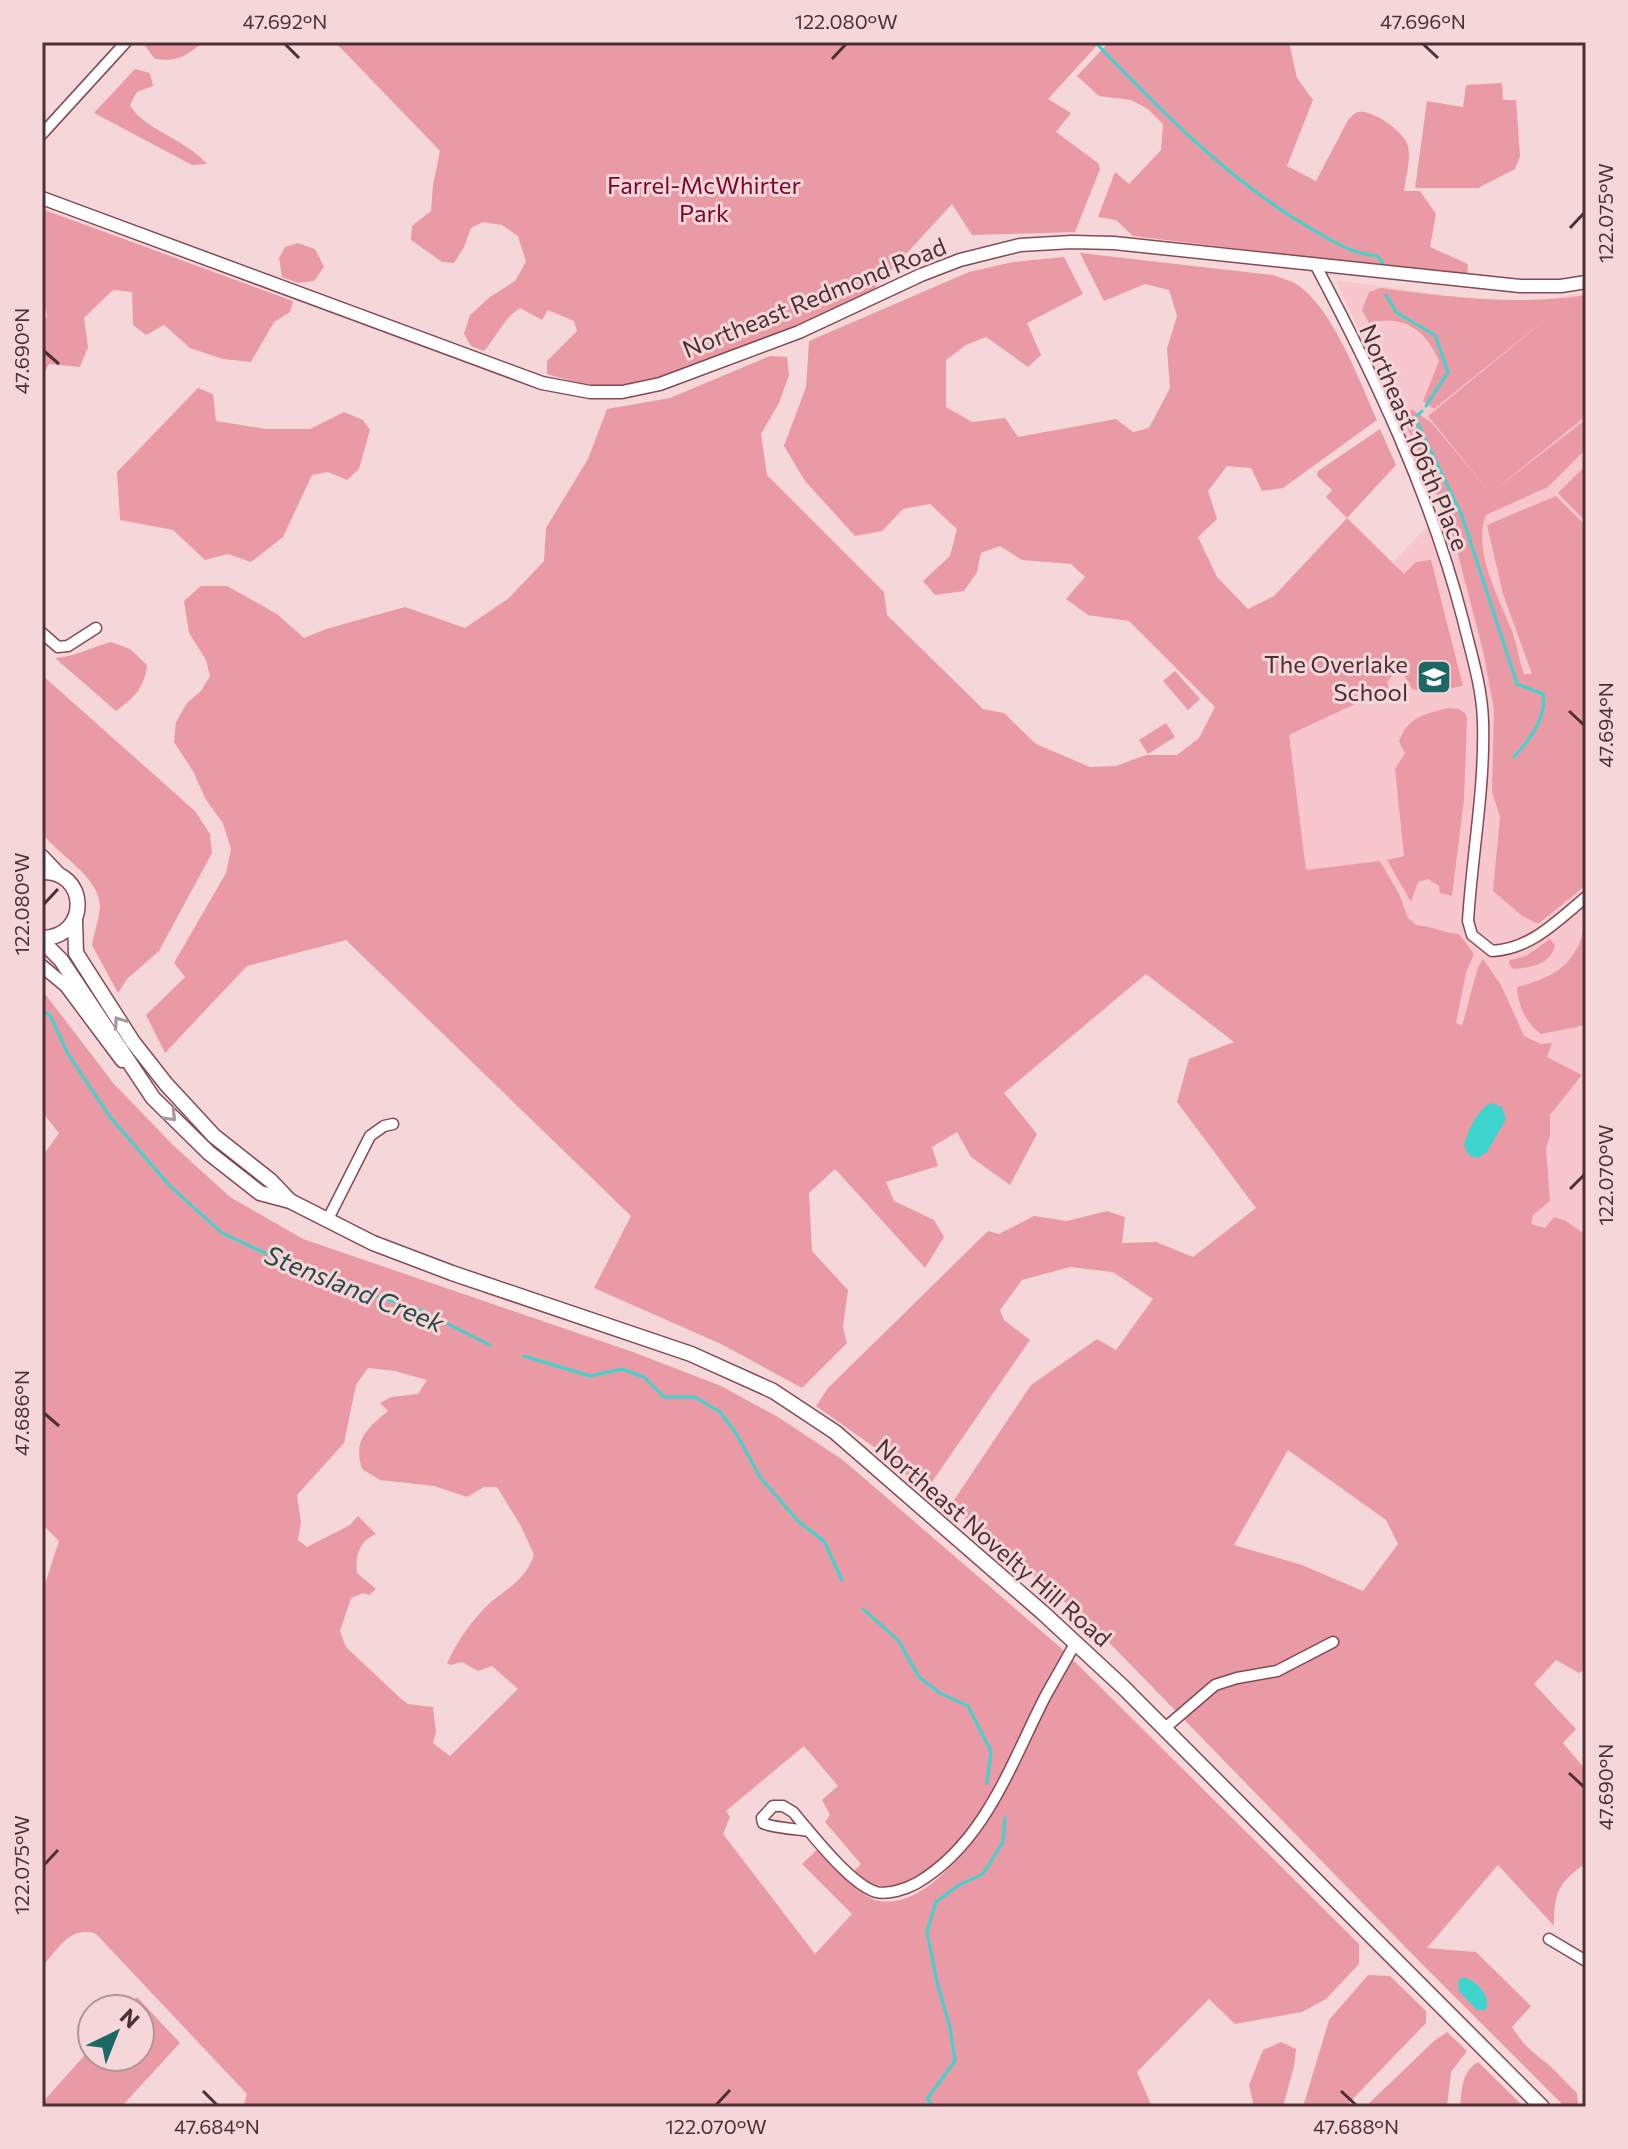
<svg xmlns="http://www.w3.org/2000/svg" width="1628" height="2149" font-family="Commissioner,sans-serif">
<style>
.built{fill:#f8c7cd}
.green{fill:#e99aa5;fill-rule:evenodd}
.water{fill:#3dd4ce}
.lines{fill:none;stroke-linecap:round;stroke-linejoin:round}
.stream{stroke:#3dd4ce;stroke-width:3}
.minor-casing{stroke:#864952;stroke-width:13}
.tertiary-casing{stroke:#864952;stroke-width:15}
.secondary-casing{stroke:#864952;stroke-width:17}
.minor{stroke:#fff;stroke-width:10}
.tertiary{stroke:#fff;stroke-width:12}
.secondary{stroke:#fff;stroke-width:14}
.oneway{stroke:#a6989a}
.ticks{fill:none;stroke:#4c3034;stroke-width:3}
.labels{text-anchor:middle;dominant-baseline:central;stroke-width:6;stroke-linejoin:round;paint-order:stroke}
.park-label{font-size:24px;fill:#7c042e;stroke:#f5d7da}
.street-label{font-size:24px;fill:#4c3034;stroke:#f5d7da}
.poi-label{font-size:24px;fill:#4c3034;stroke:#f5d7da;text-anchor:end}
.water-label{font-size:26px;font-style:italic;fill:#294846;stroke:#f5d7da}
.neatline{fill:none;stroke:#4c3034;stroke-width:3}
.ticks-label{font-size:20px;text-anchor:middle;fill:#4c3034}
</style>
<rect width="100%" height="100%" fill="#f5d7da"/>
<polygon class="built" points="1336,280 1508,304 1586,293 1586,1313 1121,844 1441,512"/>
<g class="green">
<path d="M148,42H204C184,56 181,62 155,59L145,46Z"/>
<path d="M335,42H1100L1048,99L1071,113L1056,132L1098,163L1100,169L1075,232L972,235L952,204L863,301L663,381L659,377C614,392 591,387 547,374V361L577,331L574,321L548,310L542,320L520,308C503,319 498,335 484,351L471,346L464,334L470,315L490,297L515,281L526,262L518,236L502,225L483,222L471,228L464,247L454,263L442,262L411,240L412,226L431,211L433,185L440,151Z"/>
<path d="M1109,42H1289L1297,78L1313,100L1287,166L1316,181L1348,120C1351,117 1354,113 1358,112C1372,109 1405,132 1408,146C1411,160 1406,177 1404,191H1420L1436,214L1430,247L1468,264L1467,276L1133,236L1116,220L1098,217L1115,172L1129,184L1161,150L1163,124L1148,109L1131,100L1099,96L1077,76Z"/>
<path d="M135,69L150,73L153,86L137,92L130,105C143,129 187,140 207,164L192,165L94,113Z"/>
<polygon points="1502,83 1503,100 1516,100 1520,156 1515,169 1478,188 1415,188 1427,101 1463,107 1466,85"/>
<polygon points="42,209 293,301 290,312 274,322 251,362 223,359 190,348 164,325 146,335 133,325 132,292 113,290 84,318 88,347 80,367 49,364 42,376 42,322 47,316 42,292"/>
<polygon points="298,243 315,249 324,267 314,281 298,283 282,277 279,258 285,247"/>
<path d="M1080,253L1273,275C1280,278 1290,280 1296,284C1332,306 1360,382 1377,420L1283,488L1262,491L1251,468L1227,466L1208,491L1217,519L1198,537L1217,577L1248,609L1274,596L1347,518L1326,497L1332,490L1317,476L1318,471L1380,429L1396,465L1347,518L1404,574L1416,562L1431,560L1463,686L1430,692L1412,689L1404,675L1395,672L1387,682L1392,699L1359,702L1289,735L1306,870L1380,861L1399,894L1408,918L1416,925C1432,926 1443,933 1459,934L1474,954L1466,973L1456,1023L1462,1026L1478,967L1483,959L1501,985L1524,1036L1541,1044L1552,1043L1547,1057L1582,1075L1550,1115V1136L1546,1148L1550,1201L1533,1215L1531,1224L1545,1228L1554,1217L1566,1221L1586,1235V1669L1579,1673L1556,1660L1534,1684L1576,1729L1563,1743L1586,1770V1863C1558,1883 1554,1892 1554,1926L1498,1865L1427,1948L1476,1952L1531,2006L1512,2027C1526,2048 1530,2050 1549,2065C1559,2074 1567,2084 1577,2093L1578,2106L1565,2107L1417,1959L1091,1624L950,1506L1031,1385L1097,1339L1116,1350L1153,1299L1113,1272L1070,1267L1022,1280L1000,1310L1004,1320L1030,1340L925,1492L881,1452L816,1406L828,1388L988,1231L999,1234L1034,1216L1067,1221L1107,1211L1125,1217L1122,1243L1156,1242L1193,1257L1256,1208L1177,1102L1189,1059L1234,1042L1146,974L1004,1093L1037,1134L1010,1185L971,1157L957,1132L932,1147L938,1166L886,1182L894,1201L934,1220L944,1237L925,1268L835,1169L809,1193L812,1251L848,1290L843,1327L847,1343L802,1388L721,1344L594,1288L631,1216L346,940L247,966L165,1053L146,1015L185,977L174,963L226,873L231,849L223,823L206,800L193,771L174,742L176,722L187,703L201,691L210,676L206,660L189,633L184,601L201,586H227L277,614L304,638L326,629L405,607L465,628L509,598L544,561L546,528L588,459L607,409L670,398L770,356L787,357L789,375L779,403L761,434L767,475L884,592L887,615L983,709L1004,713L1036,744L1090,767L1116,766L1146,755H1177L1199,738L1215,707L1129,621L1088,615L1066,599L1085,577L1071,564L1022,560L1000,546L981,553L977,572L964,591L935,595L923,581L950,556L957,529L930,504L903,509L882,531L855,536L805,481L784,446L806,387L809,341L969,272L1013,262L1064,257L1083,294L1027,323L1041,355L1028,367L986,337L966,345L946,360V407L972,422L1005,418L1018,437L1116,419L1133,432L1149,428L1170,388L1167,349L1177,316L1169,290L1145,284L1104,301ZM1288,1450L1386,1520L1398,1544L1363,1591L1302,1565L1234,1545Z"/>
<path d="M1380,288C1449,297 1517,306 1586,295V416L1492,492L1586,419V449L1548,487L1486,515C1472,548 1499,599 1512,631C1517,645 1519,661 1524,674H1532L1503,594L1487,525L1556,496L1586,526V885L1538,924L1522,916L1493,891L1500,817L1492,792L1494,710L1484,655L1454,539L1423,460L1402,418L1411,409L1432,423L1491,494L1428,416L1552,314L1434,409L1423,401L1439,361C1426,330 1403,314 1369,323L1362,310L1369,292Z"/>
<polygon points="198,388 213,394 216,421 266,429 310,429 344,412 363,420 370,430 359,469 347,480 328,472 312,475 283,537 251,562 228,554 205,560 173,530 120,520 117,472"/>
<polygon points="1586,465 1586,522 1558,493"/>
<path d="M111,642L130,649L147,665C145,687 134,698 116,711L55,658C75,657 92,647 111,642Z"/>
<polygon points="1175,671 1200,699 1188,710 1163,681"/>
<path d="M42,675L195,811L210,834L212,853L159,951L127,979L118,993L92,945C94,933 99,920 100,907C100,877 59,856 42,833Z"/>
<path d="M1448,708L1459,709L1465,713L1467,719L1464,799L1452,896L1440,893L1439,886L1428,879L1418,882L1411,902L1387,860L1404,856L1395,769L1405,753L1399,742C1407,717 1425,714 1448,708Z"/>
<polygon points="1166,723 1175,737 1148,754 1139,740"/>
<path d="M1586,919V1025L1541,1034C1526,1023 1518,1006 1517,987C1557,977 1579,962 1586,919Z"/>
<path d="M1550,939L1555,945C1552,964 1530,968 1513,969L1509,964L1510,960L1526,956Z"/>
<path d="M42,990L114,1084L173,1145L230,1197L303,1239L633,1352L721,1386L778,1417L843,1460L1061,1648L1359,1944V1964L1326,1999L1302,2012L1235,2024L1209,1999L1137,2072L1152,2107H243L247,2094L96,1934C71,1924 57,1950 42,1967V1593L59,1541L42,1524V1157L59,1133L42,1112ZM368,1368L395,1371L427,1380L418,1394L391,1397L380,1403L388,1411C367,1428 353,1440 362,1469L380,1480L434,1486L467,1497L484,1487H497L521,1526L534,1555C526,1578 511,1586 492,1601C473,1618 458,1640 447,1663L451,1665L462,1662L478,1671L492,1666L518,1689L450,1756L433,1743L436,1732L433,1707L408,1704L399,1697L346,1647L340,1631L351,1598L363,1593L369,1595L376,1589L357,1573C355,1556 359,1541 376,1534L358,1516L350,1525L307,1547L298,1540L301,1522L297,1495L344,1443L356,1385ZM804,1746L838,1786L822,1800L830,1815L825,1822L861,1864L854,1871C883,1904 929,1877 953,1851C964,1839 974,1824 984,1811L989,1818C965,1850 926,1908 879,1901C861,1899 831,1862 818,1849L802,1864L852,1914L815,1954L723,1834L730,1817L726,1811Z"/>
<polygon points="1368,1975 1390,1976 1426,2011 1426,2023 1345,2107 1303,2107 1329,2020"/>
<polygon points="137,1997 180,2043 121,2107 42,2107 42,2103 92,2047 92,2057 140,2057 140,2009 125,2009"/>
<polygon points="1447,2032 1467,2051 1451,2072 1447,2107 1365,2107 1434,2041"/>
<polygon points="1281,2042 1296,2049 1294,2066 1283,2107 1254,2107 1249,2085 1263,2050"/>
<path d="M1478,2062L1524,2107H1460C1462,2090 1461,2072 1478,2062Z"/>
</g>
<g class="water">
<path d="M1491,1103L1502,1107L1506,1119L1487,1152L1478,1158L1470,1156L1464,1146C1467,1132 1477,1110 1491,1103Z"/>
<path d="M1464,1977C1478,1983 1490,1993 1486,2010H1477L1459,1991L1458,1981Z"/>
</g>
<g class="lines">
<g class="stream">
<path d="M1095,42C1162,112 1230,182 1315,231C1336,243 1353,254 1377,256L1383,263"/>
<polyline points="1386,295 1397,313 1435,335 1448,372 1426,406"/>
<path d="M1422,411L1415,418L1462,516L1517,684L1543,694C1547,718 1530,739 1514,757"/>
<polyline points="42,1010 50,1015 68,1054 110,1117 170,1186 222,1233 330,1283 416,1308 490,1345"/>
<polyline points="524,1356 590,1376 622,1369 644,1377 664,1397 695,1397 720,1412 736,1433 760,1477 798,1521 824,1541 842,1580"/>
<polyline points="863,1609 898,1640 919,1677 940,1693 968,1706 991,1751 987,1783"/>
<polyline points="934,2107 927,2099 955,2061 950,2027 937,1982 927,1932 936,1902 959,1885 983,1874 1003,1842 1005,1818"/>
</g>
<g class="minor-casing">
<g id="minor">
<polyline points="42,134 126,42"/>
<path d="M1316,266C1376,379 1431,496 1463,620C1471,653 1482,687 1483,721C1485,788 1472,855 1468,921L1472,935L1492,951C1531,949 1557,921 1586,897"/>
<polyline points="42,633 58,647 68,646 96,628"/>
<polyline points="327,1221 370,1136 384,1126 393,1124"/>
<polyline points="1165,1728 1215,1685 1237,1678 1277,1671 1333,1642"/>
<path d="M809,1831C797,1829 772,1828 763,1823L762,1818L773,1806H783L793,1812C811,1833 850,1884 876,1892C888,1895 906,1889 917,1883C986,1842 1011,1763 1046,1695C1056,1677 1066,1660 1076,1642"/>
<polyline points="1549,1939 1586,1961"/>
</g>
</g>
<g class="tertiary-casing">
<g id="tertiary">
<polyline points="42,198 542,383 590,392 622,392 660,384 799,332 921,275 960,260 1020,245 1072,242 1114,243 1520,286 1561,286 1586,282"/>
<polyline points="42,966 66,986 122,1061"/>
</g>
</g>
<g class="secondary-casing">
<g id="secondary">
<polyline points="42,857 59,875"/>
<path d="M42,872C88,870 91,937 42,938"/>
<polyline points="75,920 76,953 133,1042 166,1084 214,1136 271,1181 290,1201"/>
<polyline points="42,941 61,960 153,1098 209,1153 260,1193 290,1201 373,1243 452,1273 691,1354 773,1391 835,1432 1042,1612 1123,1687 1542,2107"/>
</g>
</g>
<use href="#minor" class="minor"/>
<use href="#tertiary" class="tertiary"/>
<use href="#secondary" class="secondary"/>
</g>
<defs><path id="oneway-chevron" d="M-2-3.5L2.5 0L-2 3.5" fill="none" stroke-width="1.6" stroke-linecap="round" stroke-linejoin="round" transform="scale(2)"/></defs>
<g class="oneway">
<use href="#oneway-chevron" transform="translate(119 1022) rotate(-125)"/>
<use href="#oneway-chevron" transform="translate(171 1116) rotate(46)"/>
</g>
<path class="ticks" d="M285,44L299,58M1423,44L1438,58M832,59L846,44M1570,228L1584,213M44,351L59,364M1569,711L1584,725M44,904L58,889M1570,1189L1584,1175M44,1413L59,1426M1569,1773L1584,1787M44,1865L58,1850M203,2091L217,2105M1341,2091L1356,2105M716,2105L730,2090"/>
<defs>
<g id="school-square" transform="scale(1.8)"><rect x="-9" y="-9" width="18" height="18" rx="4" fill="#1b6864" stroke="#f5d7da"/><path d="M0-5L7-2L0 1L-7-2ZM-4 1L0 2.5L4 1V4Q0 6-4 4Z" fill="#fff"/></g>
</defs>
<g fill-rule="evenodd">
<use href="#school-square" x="1434" y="677"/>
</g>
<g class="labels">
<g class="park-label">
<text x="704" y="184">Farrel-McWhirter<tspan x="704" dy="28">Park</tspan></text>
</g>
<g class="street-label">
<text transform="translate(814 297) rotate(-22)">Northeast Redmond Road</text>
<text transform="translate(1415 437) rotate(67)">Northeast 106th Place</text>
<text transform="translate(994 1542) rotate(41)">Northeast Novelty Hill Road</text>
</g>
<g class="poi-label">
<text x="1408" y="663">The Overlake<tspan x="1408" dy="28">School</tspan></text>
</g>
<g class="water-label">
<text transform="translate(355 1288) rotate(22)">Stensland Creek</text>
</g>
</g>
<rect width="1628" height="2149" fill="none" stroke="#f5d7da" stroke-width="88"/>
<g transform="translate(116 2033) rotate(43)"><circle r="38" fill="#f5d7da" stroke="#b19498" stroke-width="2"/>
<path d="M0-6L14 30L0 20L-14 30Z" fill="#1b6864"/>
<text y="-12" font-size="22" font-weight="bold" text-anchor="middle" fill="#4c3034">N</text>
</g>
<rect x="44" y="44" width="1540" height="2061" class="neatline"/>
<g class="ticks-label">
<text x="285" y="29">47.692°N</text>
<text x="846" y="29">122.080°W</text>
<text x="1423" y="29">47.696°N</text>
<text transform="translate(1606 213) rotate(-90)" y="7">122.075°W</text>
<text transform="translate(22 351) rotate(-90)" y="7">47.690°N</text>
<text transform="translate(1606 725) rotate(-90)" y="7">47.694°N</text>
<text transform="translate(22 904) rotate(-90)" y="7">122.080°W</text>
<text transform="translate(1606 1175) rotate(-90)" y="7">122.070°W</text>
<text transform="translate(22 1413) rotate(-90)" y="7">47.686°N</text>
<text transform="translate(1606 1787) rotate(-90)" y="7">47.690°N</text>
<text transform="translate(22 1865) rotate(-90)" y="7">122.075°W</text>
<text x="217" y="2134">47.684°N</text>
<text x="716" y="2134">122.070°W</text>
<text x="1356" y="2134">47.688°N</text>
</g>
</svg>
